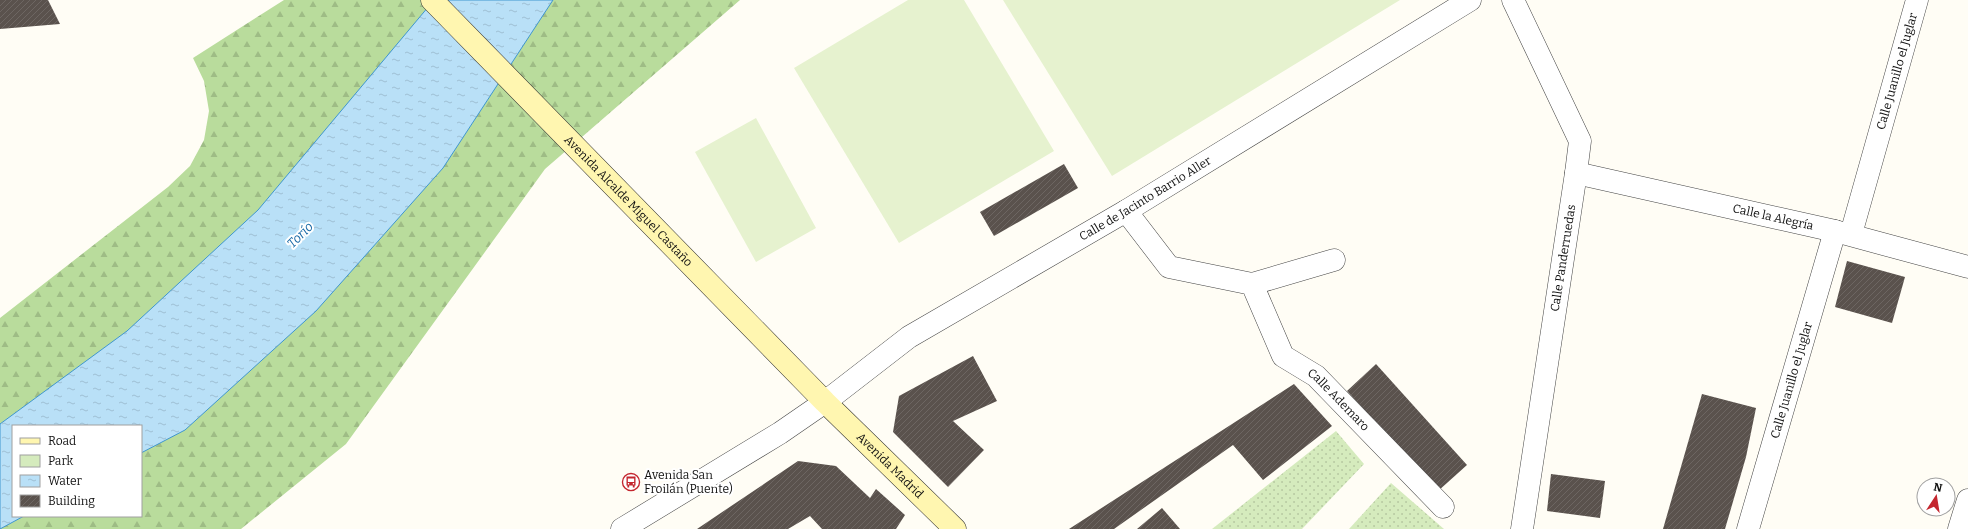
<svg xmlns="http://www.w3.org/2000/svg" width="1968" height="529" font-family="Bitter,serif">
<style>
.green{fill:url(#green-dots)}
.forest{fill:url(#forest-firs);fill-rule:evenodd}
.pitch{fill:#e6f2cf}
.water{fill:url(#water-ripples);stroke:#3f96cf}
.building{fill:url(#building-hatch)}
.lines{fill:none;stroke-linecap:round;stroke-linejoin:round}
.minor-casing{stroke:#444;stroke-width:23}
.tertiary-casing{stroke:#444;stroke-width:23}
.secondary-casing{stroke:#333;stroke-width:23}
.minor{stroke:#fff;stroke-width:22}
.tertiary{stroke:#fff;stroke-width:22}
.secondary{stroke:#fff6b0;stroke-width:22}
.labels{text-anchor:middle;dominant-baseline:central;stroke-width:4;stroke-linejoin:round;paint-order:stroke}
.street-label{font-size:12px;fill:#111;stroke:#fff}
.poi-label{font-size:12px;fill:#111;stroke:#fff;text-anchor:start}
.water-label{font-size:13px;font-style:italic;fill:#1768a6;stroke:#fff}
</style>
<defs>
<pattern id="green-dots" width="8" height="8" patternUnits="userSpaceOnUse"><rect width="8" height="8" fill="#d5ebbd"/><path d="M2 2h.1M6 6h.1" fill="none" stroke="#b6c8a1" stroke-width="1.8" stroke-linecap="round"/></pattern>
<pattern id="forest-firs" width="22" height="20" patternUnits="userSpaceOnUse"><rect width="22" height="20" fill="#b9dc9c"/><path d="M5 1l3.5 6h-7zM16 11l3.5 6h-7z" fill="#9ebc85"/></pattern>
<pattern id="water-ripples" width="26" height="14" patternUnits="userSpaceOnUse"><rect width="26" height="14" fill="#b9e0f7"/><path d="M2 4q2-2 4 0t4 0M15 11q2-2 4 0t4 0" fill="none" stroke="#9ebfd3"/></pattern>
<pattern id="building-hatch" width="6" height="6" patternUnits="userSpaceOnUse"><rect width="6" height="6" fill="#5a524d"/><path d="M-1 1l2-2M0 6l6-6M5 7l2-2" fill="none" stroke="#6d6662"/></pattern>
</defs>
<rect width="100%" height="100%" fill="#fffdf5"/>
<g class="green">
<polygon points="1336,431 1364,464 1302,529 1212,529"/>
<polygon points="1391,483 1444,529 1349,529"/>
</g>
<path class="forest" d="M284,0H740L545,169L346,444L241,529H0V318L168,187L190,166L204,140L209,111L204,81L193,58ZM13,426H141V516H13Z"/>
<g class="pitch">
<polygon points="908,0 964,0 1054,151 899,243 794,68"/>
<polygon points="1003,0 1400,0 1112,176"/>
<polygon points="756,118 816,228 756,262 695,152"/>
</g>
<polygon class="water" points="434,0 553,0 443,168 316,311 185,430 141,453 141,426 13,426 13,516 24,516 0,529 0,424 127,331 258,210"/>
<g class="building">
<polygon points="0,0 48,0 60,24 0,29"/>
<polygon points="1064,164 1078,188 994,236 980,212"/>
<polygon points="1847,261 1905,277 1892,323 1835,307"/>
<polygon points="973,356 997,401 953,421 984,450 948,487 893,432 899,396"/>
<polygon points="1376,364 1467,465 1438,491 1347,391"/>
<polygon points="1294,384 1332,426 1263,480 1233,445 1114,529 1069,529"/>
<polygon points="1702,394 1756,408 1746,457 1725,529 1663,529"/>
<polygon points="798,461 836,466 870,498 876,489 905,515 896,529 822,529 810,516 788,529 697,529"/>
<polygon points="1551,474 1605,481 1600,518 1547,511"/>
<polygon points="1162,508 1180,529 1137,529"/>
</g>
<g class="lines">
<g class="minor-casing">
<g id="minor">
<polyline points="1513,0 1580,141 1576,173 1522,529"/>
<path id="s1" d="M1576,173L1835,231L1968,267"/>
<path id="s2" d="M1126,211L1169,267L1252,284L1283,356L1316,376L1443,507"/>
<path id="s3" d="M1851,234L1917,0"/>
<polyline points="1252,284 1334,260"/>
<path id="s4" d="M825,402L909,337L1126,211L1470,0"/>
<path id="s5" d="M1748,529L1835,231"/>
<polyline points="1959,529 1968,500"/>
</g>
</g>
<g class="tertiary-casing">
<polyline id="tertiary" points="622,529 780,433 825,402"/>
</g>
<g class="secondary-casing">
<g id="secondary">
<path id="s6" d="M432,0L825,402L955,529"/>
</g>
</g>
<use href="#minor" class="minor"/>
<use href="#tertiary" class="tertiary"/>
<use href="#secondary" class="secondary"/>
</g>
<defs>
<g id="bus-ring" transform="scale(0.9)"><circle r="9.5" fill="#fff" stroke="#c4262e" stroke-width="1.5"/><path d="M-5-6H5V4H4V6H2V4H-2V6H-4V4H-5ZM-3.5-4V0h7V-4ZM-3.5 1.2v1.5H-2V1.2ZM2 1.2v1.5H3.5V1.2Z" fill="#c4262e"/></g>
</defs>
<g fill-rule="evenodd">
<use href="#bus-ring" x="631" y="482"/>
</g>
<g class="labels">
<g class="street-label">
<text stroke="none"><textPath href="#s3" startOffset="169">Calle Juanillo el Juglar</textPath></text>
<text stroke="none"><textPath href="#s4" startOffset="380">Calle de Jacinto Barrio Aller</textPath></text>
<text stroke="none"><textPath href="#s6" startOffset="281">Avenida Alcalde Miguel Castaño</textPath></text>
<text stroke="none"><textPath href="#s1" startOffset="202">Calle la Alegría</textPath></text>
<text transform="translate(1563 258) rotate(-81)">Calle Panderruedas</text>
<text stroke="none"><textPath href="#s5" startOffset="155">Calle Juanillo el Juglar</textPath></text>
<text stroke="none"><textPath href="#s2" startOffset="305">Calle Ademaro</textPath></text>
<text stroke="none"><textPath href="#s6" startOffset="653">Avenida Madrid</textPath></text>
</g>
<g class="poi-label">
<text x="644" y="475">Avenida San<tspan x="644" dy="14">Froilán (Puente)</tspan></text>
</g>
<g class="water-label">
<text transform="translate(300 235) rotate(-45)">Torío</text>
</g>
</g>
<rect x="12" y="425" width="130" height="92" fill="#ffffff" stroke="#a0a0a0"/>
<rect x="20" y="438" width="20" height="6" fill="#fff6b0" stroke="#a0a0a0"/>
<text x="48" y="445" font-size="12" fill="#111111">Road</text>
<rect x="20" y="455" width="20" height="12" fill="#d5ebbd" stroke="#a0a0a0"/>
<text x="48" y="465" font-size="12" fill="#111111">Park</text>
<rect x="20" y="475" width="20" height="12" fill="url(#water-ripples)" stroke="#a0a0a0"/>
<text x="48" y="485" font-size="12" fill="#111111">Water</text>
<rect x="20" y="495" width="20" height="12" fill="url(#building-hatch)" stroke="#a0a0a0"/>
<text x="48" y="505" font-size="12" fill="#111111">Building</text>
<g transform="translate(1936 497) rotate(12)"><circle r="19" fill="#ffffff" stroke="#a0a0a0"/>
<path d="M0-3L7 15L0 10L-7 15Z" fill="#c4262e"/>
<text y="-6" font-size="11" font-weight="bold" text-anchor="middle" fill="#111111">N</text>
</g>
</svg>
